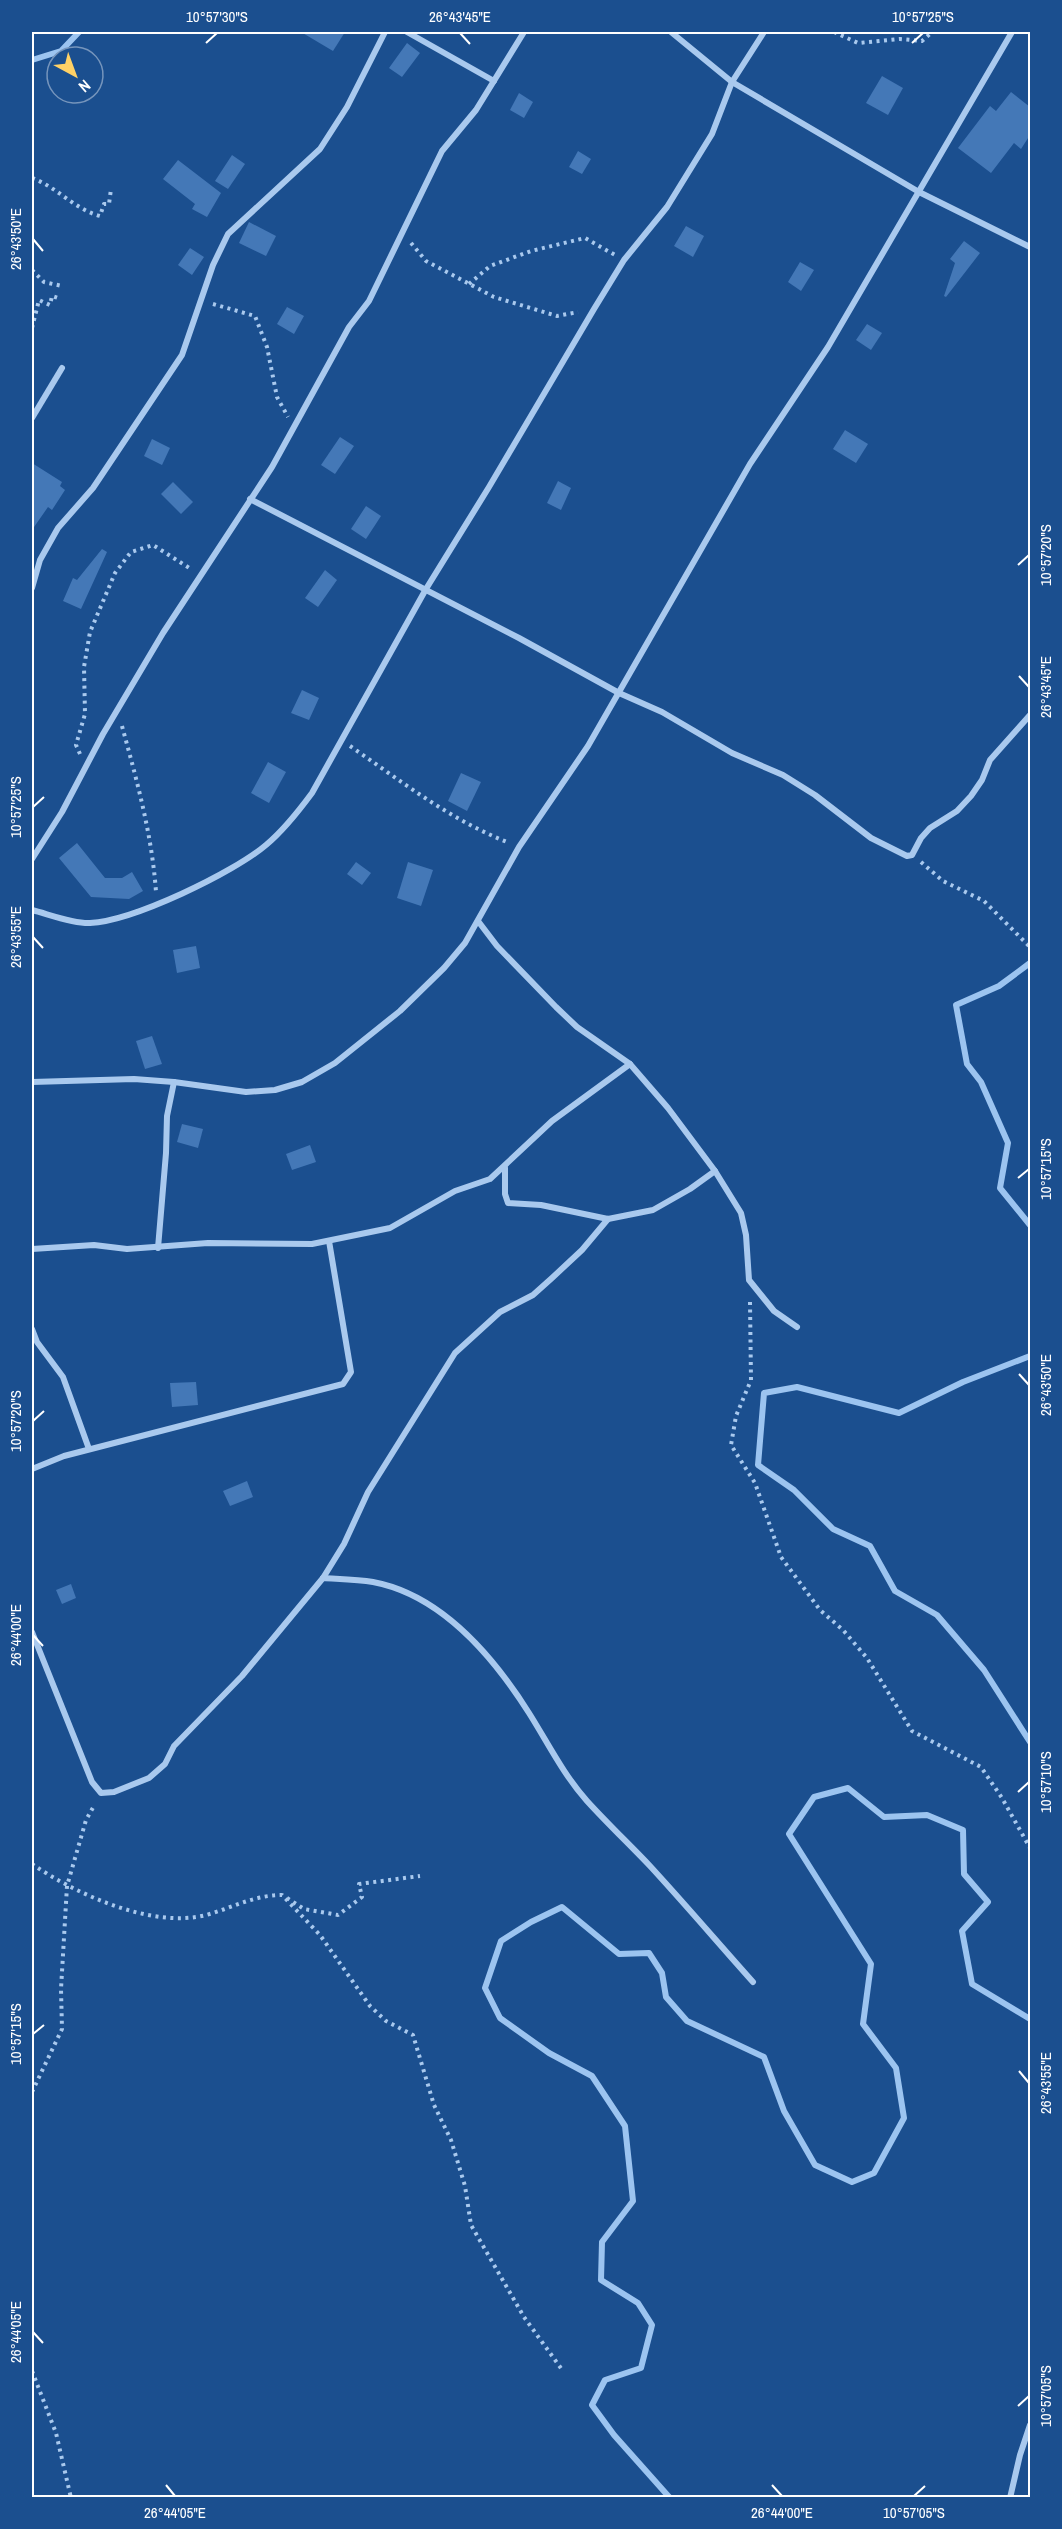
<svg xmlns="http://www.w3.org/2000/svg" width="1062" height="2529" font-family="'Archivo Narrow',sans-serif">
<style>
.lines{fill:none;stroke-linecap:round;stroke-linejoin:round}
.stream{stroke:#9cc4f0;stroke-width:6}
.building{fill:#4478b7}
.path{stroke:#a9c9ee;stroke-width:4;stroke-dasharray:3 4.5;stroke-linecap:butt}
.minor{stroke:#a9c9ee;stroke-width:6}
.ticks{fill:none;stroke:#fff;stroke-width:2}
.neatline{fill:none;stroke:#fff;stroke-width:2}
.ticks-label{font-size:15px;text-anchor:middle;fill:#fff}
</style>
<rect width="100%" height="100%" fill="#1b4f8f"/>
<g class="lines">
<g class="stream">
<polyline points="32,60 61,51 79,32"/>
<polyline points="1030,963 999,986 956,1005 967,1064 981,1082 1008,1143 1000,1188 1030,1225"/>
<polyline points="1030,1356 963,1382 899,1413 797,1387 764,1393 758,1465 794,1490 833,1529 870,1546 895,1591 937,1615 984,1670 1030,1742"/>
<polyline points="670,2498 614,2435 592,2405 605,2380 641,2368 652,2325 638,2303 601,2280 602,2242 633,2201 625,2126 592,2076 549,2053 500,2018 485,1988 501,1941 531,1922 562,1907 619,1954 649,1953 662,1973 666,1997 687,2021 764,2057 784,2111 815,2165 852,2182 874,2173 904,2118 896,2068 863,2024 871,1964 789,1834 814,1797 848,1788 884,1817 927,1815 963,1830 964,1874 988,1902 962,1931 972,1984 1030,2019"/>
</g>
</g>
<g class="building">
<polygon points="301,32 345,32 333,51"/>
<polygon points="407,43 420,53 402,77 389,68"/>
<polygon points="882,76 903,88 888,115 866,103"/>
<polygon points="1011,92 1030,107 1030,135 1021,149 1014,143 991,173 958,148 990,106 996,111"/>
<polygon points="519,93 533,102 524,118 510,110"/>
<polygon points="578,151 591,159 582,174 569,167"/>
<polygon points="232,155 245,164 228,189 215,181"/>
<polygon points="178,160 221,193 207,217 192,209 195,204 163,179"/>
<polygon points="249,222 276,236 266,256 239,243"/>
<polygon points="686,226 704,236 693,257 674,246"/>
<polygon points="964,241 980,253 946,297 944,296 955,263 950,259"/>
<polygon points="190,248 204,257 192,275 178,265"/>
<polygon points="800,262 814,270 801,291 788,282"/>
<polygon points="287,307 304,316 294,334 277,324"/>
<polygon points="867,324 882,333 871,350 856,340"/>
<polygon points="845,430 868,444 856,463 833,449"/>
<polygon points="340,437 354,446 335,474 321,465"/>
<polygon points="152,439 170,448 162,465 144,456"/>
<polygon points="32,463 62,482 60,486 65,490 52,510 48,507 32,530"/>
<polygon points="558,481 571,488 561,510 547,503"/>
<polygon points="173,482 193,502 181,514 161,494"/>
<polygon points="366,506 381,516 366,539 351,529"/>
<polygon points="102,549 107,552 81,609 63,601 73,578 77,580"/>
<polygon points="325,570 337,580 318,607 305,598"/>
<polygon points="302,690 319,698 309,720 291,713"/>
<polygon points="268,762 286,772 269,803 251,793"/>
<polygon points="461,773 481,782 467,811 448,801"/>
<polygon points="77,843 105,878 122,878 132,872 143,891 129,899 91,897 59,858"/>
<polygon points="356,862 371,873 362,885 347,874"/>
<polygon points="408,862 433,870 421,906 397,898"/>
<polygon points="196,946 200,968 177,973 173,950"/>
<polygon points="152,1036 162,1064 145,1069 136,1041"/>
<polygon points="182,1124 203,1129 198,1148 177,1142"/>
<polygon points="310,1145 316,1162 292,1170 286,1154"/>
<polygon points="196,1382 198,1405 172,1407 170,1383"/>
<polygon points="247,1481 253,1497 230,1506 223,1491"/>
<polygon points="71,1584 76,1598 62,1604 56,1590"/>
</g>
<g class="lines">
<g class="path">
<polyline points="834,32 858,43 900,39 922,41 932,32"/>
<polyline points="948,32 953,32"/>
<path d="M32,178C57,187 74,209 100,216L104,204H109L111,189"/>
<polyline points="411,243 426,261 494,297 557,316 578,312"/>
<polyline points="32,270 44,282 62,286"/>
<polyline points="469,284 490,266 531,251 585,238 615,255"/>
<polyline points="213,304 255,316 267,347 277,397 288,417"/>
<polyline points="32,328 39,300 50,305 52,296 61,299"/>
<path d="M122,726C137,781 152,835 156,892"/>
<path d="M350,746C401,781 449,819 507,842"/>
<polyline points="80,754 76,745 85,714 84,667 90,632 115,573 131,552 153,545 191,569"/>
<polyline points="921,862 943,881 984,901 1030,947"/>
<polyline points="750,1302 751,1380 736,1416 731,1445 755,1483 781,1557 820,1610 843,1630 867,1658 912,1731 981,1767 1002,1798 1030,1848"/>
<path d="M32,1864C76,1894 152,1929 206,1915C232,1908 254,1895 282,1895L320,1935L370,2006L386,2021L413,2035L434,2105L451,2140L465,2186L471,2225L524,2317L563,2371"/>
<polyline points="287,1898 304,1909 338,1915 362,1897 359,1884 420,1876"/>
<polyline points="32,2092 62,2029 61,1989 67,1886 86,1820 95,1804"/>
<polyline points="32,2371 56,2433 71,2498"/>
</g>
<g class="minor">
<polyline points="407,32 494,81"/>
<polyline points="671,32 732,82 919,192 1030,247"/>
<polyline points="32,418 62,368"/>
<polyline points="250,499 519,638 619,693 662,712 732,753 783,775 815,795 871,838 907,856 912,855 921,838 930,828 957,811 971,796 982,780 990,760 1030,715"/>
<polyline points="32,588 40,560 58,528 93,488 182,355 213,265 228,234 320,149 347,107 385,32"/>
<polyline points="32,859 62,812 103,734 163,633 272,467 349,327 369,301 442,151 476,110 524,32"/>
<path d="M32,910C48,914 74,924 90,923C133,921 233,873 266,845C284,830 298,812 312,793L426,589L489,487L594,309L624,260L667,207L712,134L732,82L764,32"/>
<polyline points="478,921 497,946 556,1007 577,1027 630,1064 668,1108 715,1171 741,1213 746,1235 749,1280 774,1311 797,1327"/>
<polyline points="32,1082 134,1079 174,1082 246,1092 275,1090 302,1082 335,1063 400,1011 444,968 465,943 519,847 588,746 750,464 828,347 1012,32"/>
<polyline points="505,1168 505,1194 508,1203 541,1205 608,1219 653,1210 690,1189 715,1171"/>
<polyline points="158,1248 166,1153 167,1116 174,1082"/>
<polyline points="32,1249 94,1245 127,1249 208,1243 312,1244 390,1228 455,1191 490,1179 552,1121 630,1064"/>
<polyline points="32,1329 37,1342 63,1377 89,1449"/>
<polyline points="32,1469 64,1456 343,1384 351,1372 329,1241"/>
<path d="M323,1578C339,1579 357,1579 373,1582C442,1595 493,1656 529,1713C548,1743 563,1774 587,1801C607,1823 629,1844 650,1866C685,1904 719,1944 753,1982"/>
<polyline points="32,1632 92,1782 101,1793 114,1792 149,1778 165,1764 174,1746 242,1676 323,1578 344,1544 368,1492 455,1353 500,1312 533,1295 552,1278 582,1250 608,1219"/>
<polyline points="1010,2498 1020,2455 1030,2425"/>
</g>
</g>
<path class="ticks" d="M460,33L470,44M206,43L217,33M912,43L923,33M33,239L43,251M1018,565L1029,555M1019,676L1029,687M33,807L44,797M33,937L43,948M1018,1178L1029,1169M1019,1374L1029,1385M33,1421L44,1411M33,1635L43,1646M1018,1792L1029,1782M33,2034L44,2025M1019,2071L1029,2083M33,2332L43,2343M1018,2406L1029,2396M166,2485L175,2496M772,2485L782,2496M914,2496L925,2486"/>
<rect width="1062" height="2529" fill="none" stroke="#1b4f8f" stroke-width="66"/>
<g transform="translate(75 75) rotate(139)"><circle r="28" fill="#1b4f8f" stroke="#7695bc" stroke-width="1.5"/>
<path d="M0-4.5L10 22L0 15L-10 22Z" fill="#ffd166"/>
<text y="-9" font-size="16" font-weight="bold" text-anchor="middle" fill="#ffffff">N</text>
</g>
<rect x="33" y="33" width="996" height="2463" class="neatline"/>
<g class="ticks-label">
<text x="217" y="22">10°57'30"S</text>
<text x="460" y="22">26°43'45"E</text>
<text x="923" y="22">10°57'25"S</text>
<text transform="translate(16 239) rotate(-90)" y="5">26°43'50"E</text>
<text transform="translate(1046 555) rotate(-90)" y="5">10°57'20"S</text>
<text transform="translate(1046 687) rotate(-90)" y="5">26°43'45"E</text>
<text transform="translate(16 807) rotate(-90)" y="5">10°57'25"S</text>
<text transform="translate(16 937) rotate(-90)" y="5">26°43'55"E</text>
<text transform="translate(1046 1169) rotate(-90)" y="5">10°57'15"S</text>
<text transform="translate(1046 1385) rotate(-90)" y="5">26°43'50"E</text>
<text transform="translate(16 1421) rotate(-90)" y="5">10°57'20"S</text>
<text transform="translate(16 1635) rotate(-90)" y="5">26°44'00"E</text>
<text transform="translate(1046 1782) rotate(-90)" y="5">10°57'10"S</text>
<text transform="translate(16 2034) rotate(-90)" y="5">10°57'15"S</text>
<text transform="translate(1046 2083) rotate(-90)" y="5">26°43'55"E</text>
<text transform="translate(16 2332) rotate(-90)" y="5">26°44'05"E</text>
<text transform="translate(1046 2396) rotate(-90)" y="5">10°57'05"S</text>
<text x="175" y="2518">26°44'05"E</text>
<text x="782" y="2518">26°44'00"E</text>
<text x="914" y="2518">10°57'05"S</text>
</g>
</svg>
